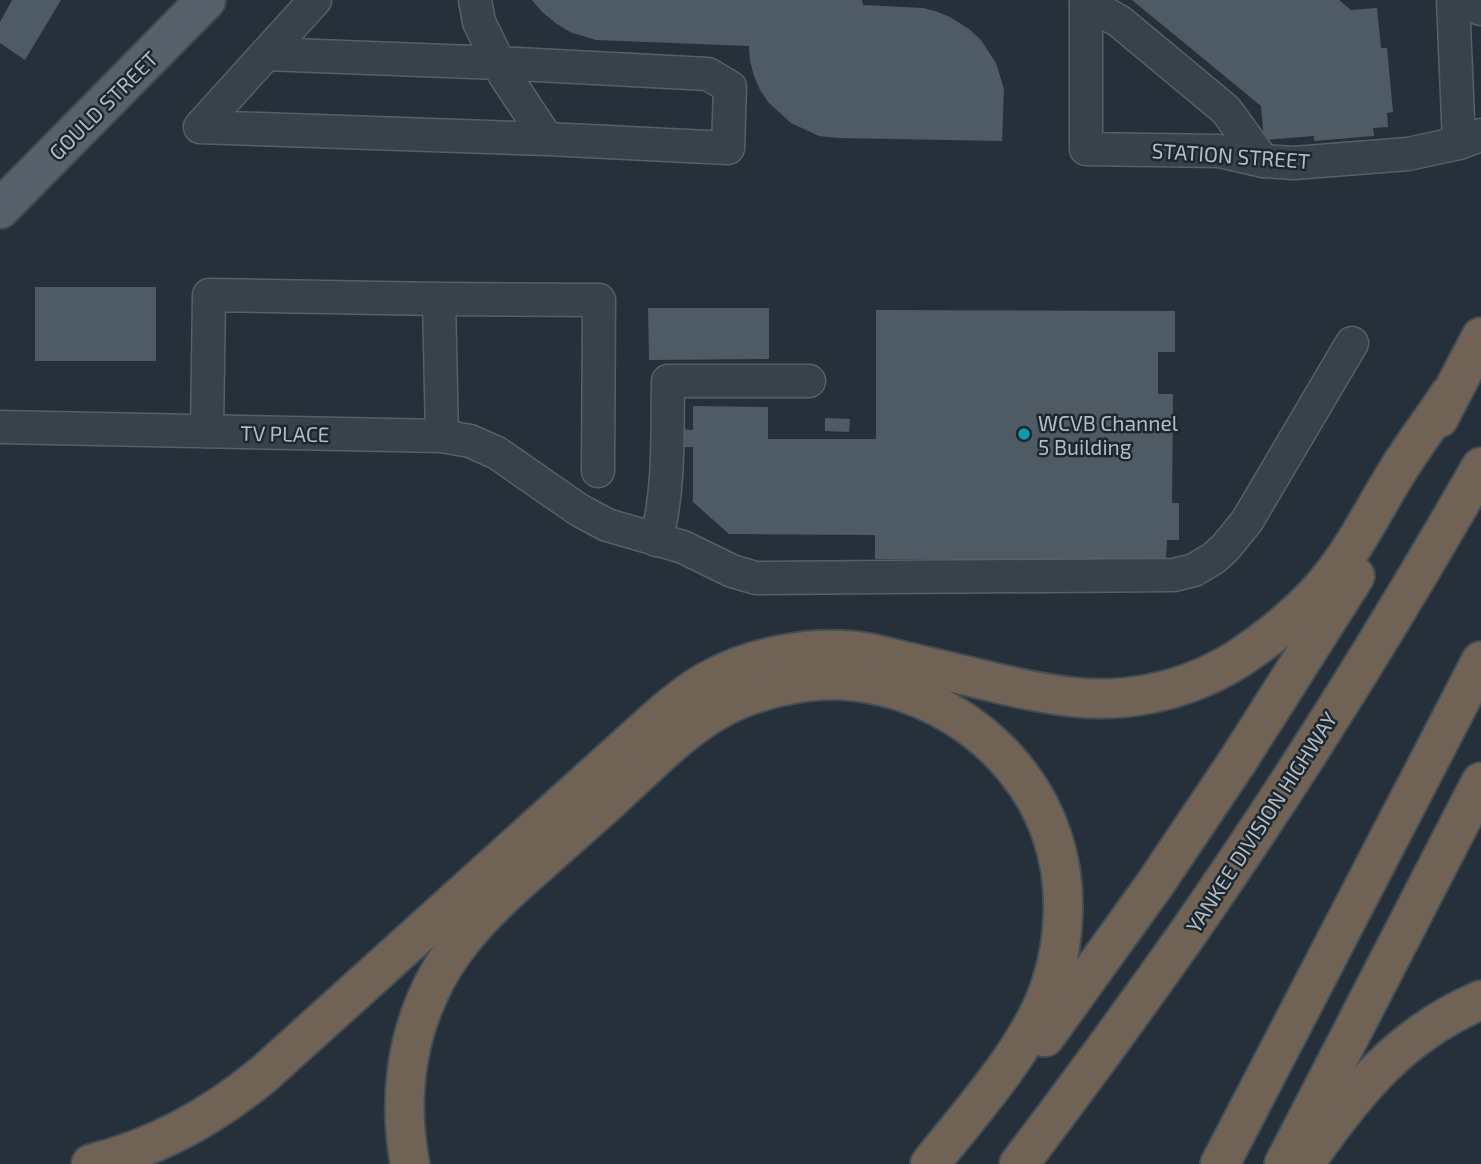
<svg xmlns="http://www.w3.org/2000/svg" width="1481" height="1164" font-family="'Exo 2',sans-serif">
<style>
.building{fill:#4e5b65}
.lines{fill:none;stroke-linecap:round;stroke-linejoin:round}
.minor-casing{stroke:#566069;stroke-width:35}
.major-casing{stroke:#414b54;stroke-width:42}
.highway-casing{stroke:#434d56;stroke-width:42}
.minor{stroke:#38424b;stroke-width:32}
.major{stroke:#56616b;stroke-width:38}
.highway{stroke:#706356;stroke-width:38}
.culture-dot{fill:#0f9aa8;stroke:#1d2730;stroke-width:2.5}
.labels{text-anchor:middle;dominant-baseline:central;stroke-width:5;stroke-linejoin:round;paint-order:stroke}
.street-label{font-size:21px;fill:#b4bdc6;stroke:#1d2730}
.poi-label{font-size:21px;fill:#b4bdc6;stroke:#1d2730;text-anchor:start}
</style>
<rect width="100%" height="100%" fill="#25303a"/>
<g class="building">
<polygon points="12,0 61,0 25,60 0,43 0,22"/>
<polygon points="532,0 862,0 863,5 923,8 935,11 950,17 969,29 981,40 996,63 1004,89 1002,141 838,138 819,136 791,123 769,103 760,90 754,76 750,61 749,46 596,40 570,32 557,24 542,12"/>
<polygon points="1132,0 1339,0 1351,10 1377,8 1381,48 1387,48 1393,112 1387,113 1388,127 1373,128 1374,136 1314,141 1314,136 1264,140 1261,106"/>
<rect x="35" y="287" width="121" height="74"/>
<polygon points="648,308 769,308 769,359 649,360"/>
<polygon points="876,310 1175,311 1175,352 1158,352 1158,394 1173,394 1172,503 1179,503 1179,540 1167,540 1166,560 875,559 875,535 729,534 693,502 693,447 681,447 681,429 693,430 693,406 768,407 768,439 876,439"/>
<polygon points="825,418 850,419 849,432 825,431"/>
</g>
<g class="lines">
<g class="minor-casing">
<g id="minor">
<polyline points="475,0 479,22 504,74 547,139 728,148 730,87 708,74 498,63 266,54 200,127 547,139"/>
<polyline points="1086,0 1086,149 1219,151 1263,161 1294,163 1408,154 1459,143 1481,135"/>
<polyline points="1453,0 1459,143"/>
<polyline points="1461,0 1481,9"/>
<polyline points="1086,3 1119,21 1226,110 1263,161"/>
<polyline points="266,54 315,0"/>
<polyline points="0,427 442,436 470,441 497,453 579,510 607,525 683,547 732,571 756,578 1174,575 1194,570 1214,558 1225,548 1247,521 1352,343"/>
<polyline points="207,431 209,295 439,299"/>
<polyline points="442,436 439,299 599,300 598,471"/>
<path d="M656,540C670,490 667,433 668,381H809"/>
</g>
</g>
<g class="major-casing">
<polyline id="major" points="0,209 206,0"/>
</g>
<g class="highway-casing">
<g id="highway">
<polyline points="1439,418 1481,337"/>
<polyline points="1045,1037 1155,884 1237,762 1355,576"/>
<path d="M1308,1159C1356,1090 1401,1034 1481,1000"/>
<path d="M91,1164C156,1148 212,1117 264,1074L658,718C673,705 689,692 706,682C753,655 816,644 870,653C908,662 946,671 984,680C1013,687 1042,694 1072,697C1124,703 1180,692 1226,666C1243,657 1258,645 1274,633C1293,617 1312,601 1327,582C1356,547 1375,507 1398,470C1414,444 1433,420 1449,395"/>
<path d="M410,1164C398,1100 406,1036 436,979C460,934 497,900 535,867C560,844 586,822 611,799C646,768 680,730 721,708C747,694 777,686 806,682C910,669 1019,736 1052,836C1068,882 1066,938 1051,984C1031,1047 971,1112 930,1164"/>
<path d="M1019,1164C1077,1088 1133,1011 1188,933C1293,782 1390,626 1481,467"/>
<polyline points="1220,1164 1481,661"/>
<polyline points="1284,1164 1481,782"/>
</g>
</g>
<use href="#minor" class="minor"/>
<use href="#major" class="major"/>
<use href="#highway" class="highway"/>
</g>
<circle class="culture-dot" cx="1024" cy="434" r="7"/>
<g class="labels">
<g class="street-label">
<text transform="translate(103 105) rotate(-45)">GOULD STREET</text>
<text transform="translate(1231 155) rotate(4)">STATION STREET</text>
<text transform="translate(285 433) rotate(1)">TV PLACE</text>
<text transform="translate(1261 822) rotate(-57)">YANKEE DIVISION HIGHWAY</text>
</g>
<g class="poi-label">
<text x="1038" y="422">WCVB Channel<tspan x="1038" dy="24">5 Building</tspan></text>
</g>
</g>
</svg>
